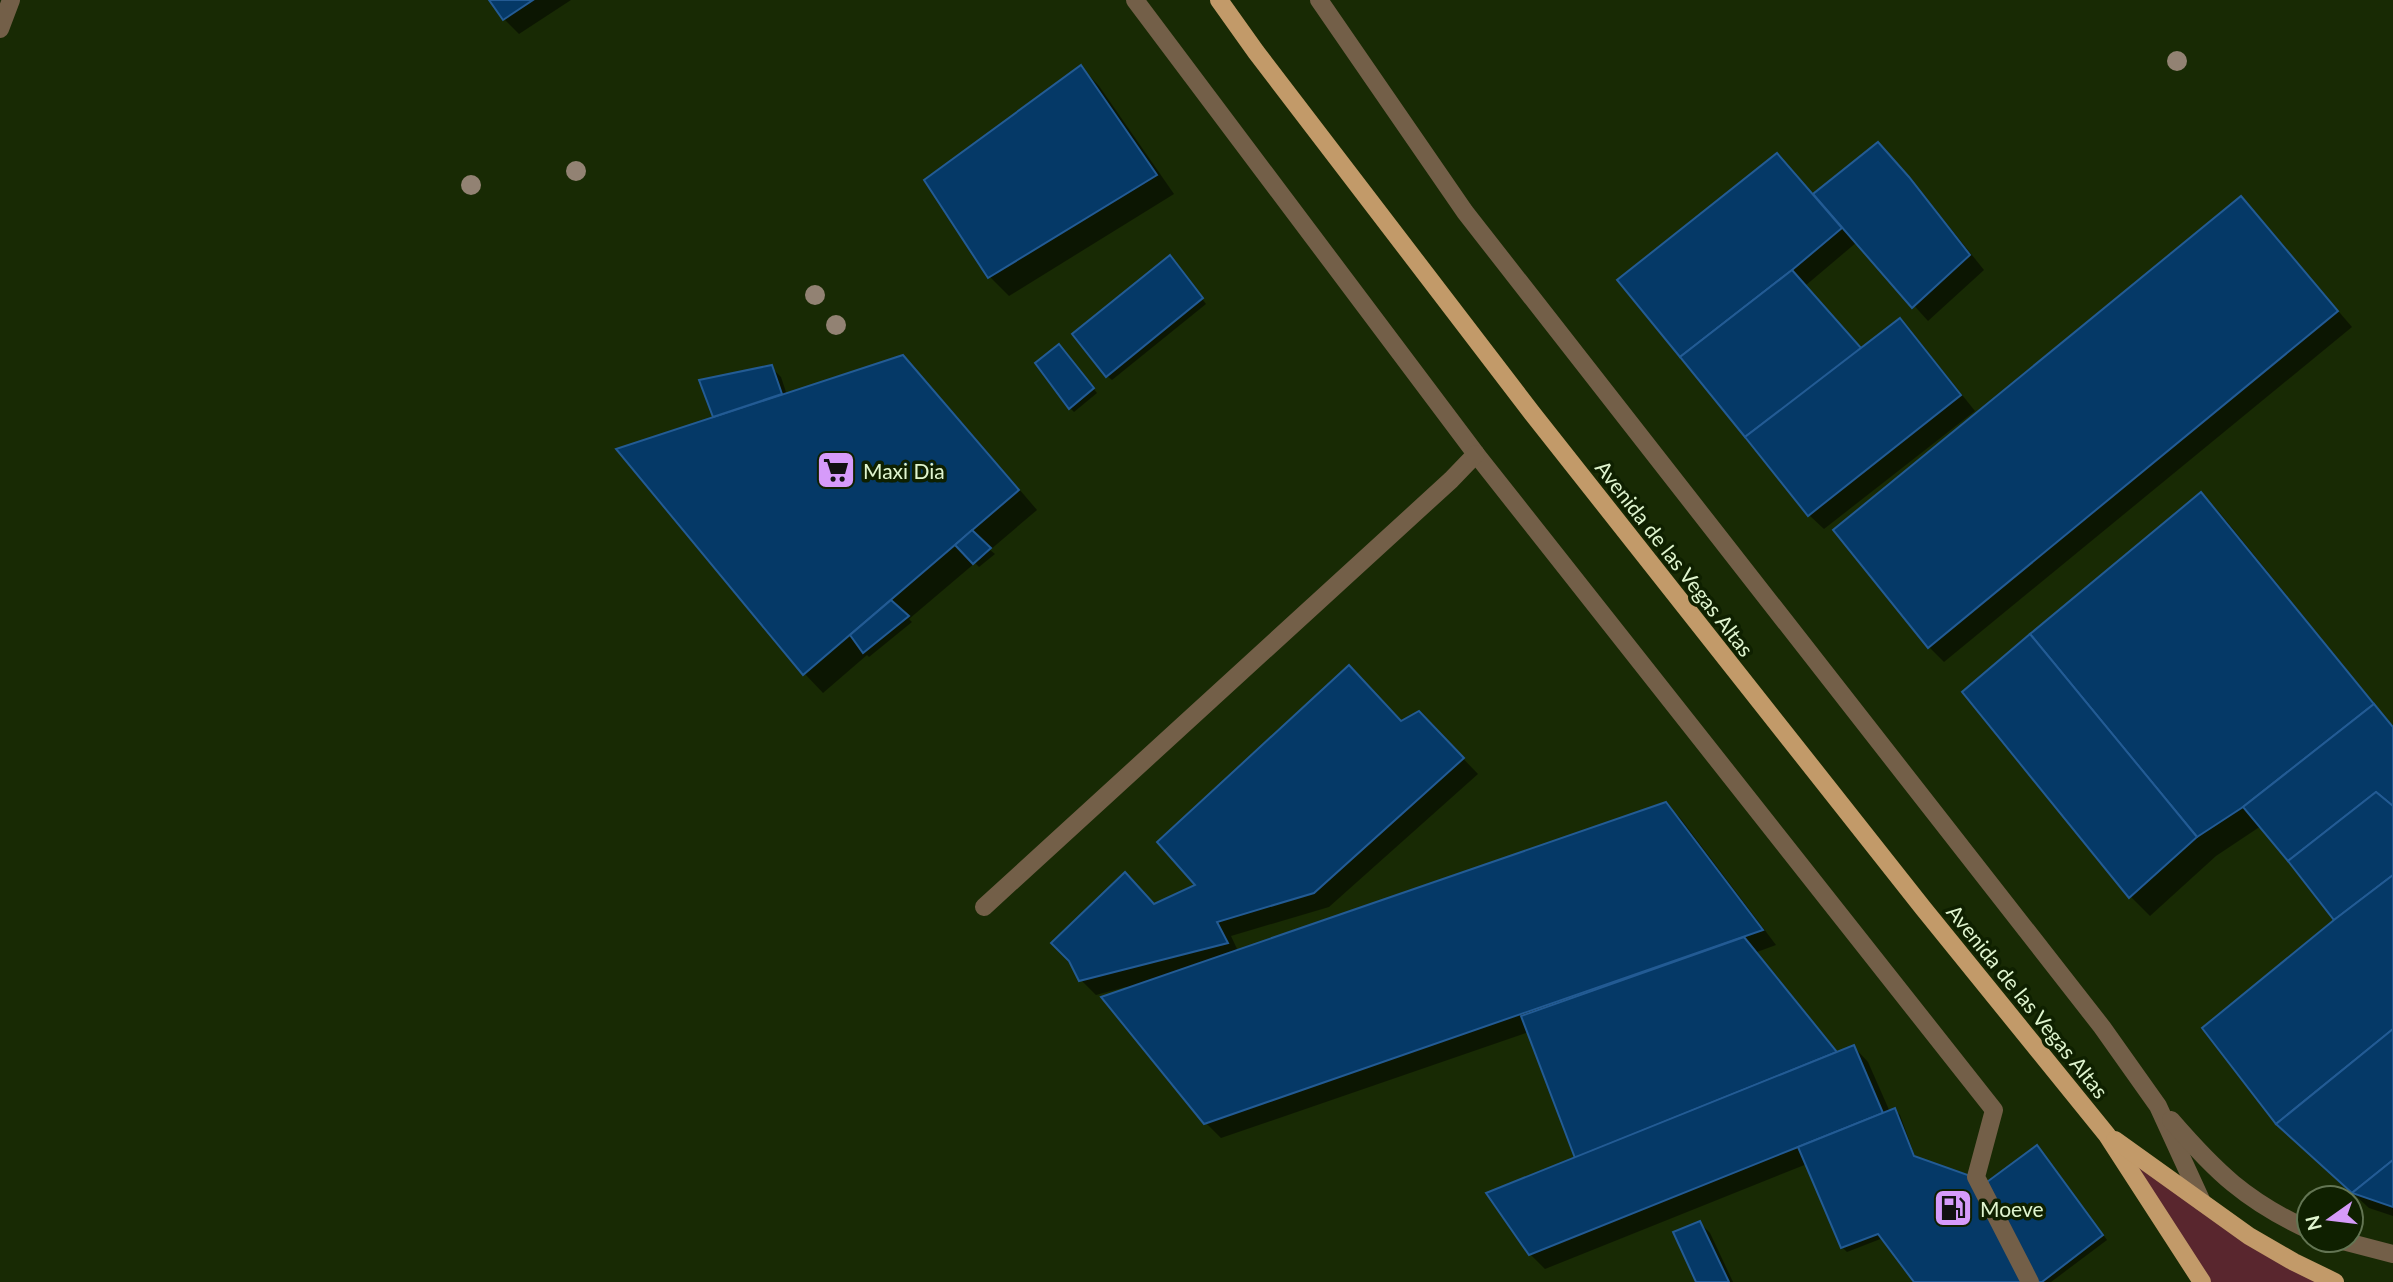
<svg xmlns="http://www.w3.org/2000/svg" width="2393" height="1282" font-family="Lato,sans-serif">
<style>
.green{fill:#59262e}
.shadow{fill:#0007}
.building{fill:#053967;stroke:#235b94;stroke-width:2}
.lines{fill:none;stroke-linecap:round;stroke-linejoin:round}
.minor{stroke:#735f48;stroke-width:18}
.major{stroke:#c29a69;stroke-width:18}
.tree{fill:#928273}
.labels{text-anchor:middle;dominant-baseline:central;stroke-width:7;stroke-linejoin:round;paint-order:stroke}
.poi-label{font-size:21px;fill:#e0f5cf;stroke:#0f2000;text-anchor:start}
.street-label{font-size:21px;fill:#e0f5cf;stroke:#0f2000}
</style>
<rect width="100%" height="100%" fill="#182a04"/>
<polygon class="green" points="2107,1135 2335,1282 2202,1282"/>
<g class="shadow">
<polygon points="491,0 571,0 519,34 504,19"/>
<polygon points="1081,67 1099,86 1174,194 1009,296 990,277"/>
<polygon points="1878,145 1923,194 1984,270 1928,321 1857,242 1805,286 1863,350 1900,320 1914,335 1975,411 1824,529 1809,515 1777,155 1814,196"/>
<polygon points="2241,198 2352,327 1944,662 1929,647"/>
<polygon points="1174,262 1206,304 1112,380 1107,376"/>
<polygon points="1063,351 1097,393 1074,412 1070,408"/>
<polygon points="903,357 922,376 1037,510 990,550 995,554 979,567 975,563 909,619 912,622 869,657 867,655 823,693 805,674 619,450 716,418 714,416 771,367 781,377 787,395"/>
<polygon points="2201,494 2220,513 2393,727 2393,1216 2369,1208 2293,1138 2336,920 2261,826 2216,856 2150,916 2131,897 1964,692"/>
<polygon points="1419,713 1478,774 1329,907 1231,936 1238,951 1666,804 1681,819 1776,945 1757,952 1838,1053 1854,1047 1868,1062 1890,1112 1895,1110 1900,1115 1916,1159 1988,1184 2042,1152 2107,1240 2051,1282 1916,1282 1883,1238 1847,1252 1842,1247 1807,1164 1545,1269 1530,1254 1578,1159 1529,1032 1221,1138 1206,1123 1126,987 1096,995 1081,980 1155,906 1198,885 1402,723"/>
<polygon points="1700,1223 1710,1233 1733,1282 1698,1282"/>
</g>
<g class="building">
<polygon points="489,0 533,0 503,20"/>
<polygon points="1081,65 1157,175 988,278 924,180"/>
<polygon points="1878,142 1909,177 1970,255 1912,308 1813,194"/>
<polygon points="1777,153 1842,228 1792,270 1680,357 1617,280"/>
<polygon points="2241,196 2338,311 1928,648 1833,530"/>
<polygon points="1170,255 1203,298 1106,377 1072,334"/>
<polygon points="1792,270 1862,349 1745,437 1680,357"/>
<polygon points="1900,318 1961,395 1808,516 1745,437"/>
<polygon points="1059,344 1094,388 1069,409 1035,363"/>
<polygon points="903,355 1019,490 803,675 616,449"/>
<polygon points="772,365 782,394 713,417 699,380"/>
<polygon points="2201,492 2374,704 2243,807 2197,837 2030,634"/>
<polygon points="972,530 991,548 973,564 955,545"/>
<polygon points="891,600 909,616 863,653 850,635"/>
<polygon points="2030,634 2197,837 2129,898 1962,692"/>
<polygon points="1349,665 1401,721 1419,711 1464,758 1314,893 1217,922 1228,943 1079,981 1069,961 1051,943 1125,872 1154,904 1195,885 1157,842"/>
<polygon points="2374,704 2393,727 2393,806 2376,792 2288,861 2243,807"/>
<polygon points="2376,792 2393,806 2393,875 2334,920 2288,861"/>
<polygon points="1666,802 1763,930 1204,1124 1101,997"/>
<polygon points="2393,875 2393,1029 2276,1124 2202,1028 2334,920"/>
<polygon points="1744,937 1837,1052 1575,1158 1521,1016"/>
<polygon points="2393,1029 2393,1160 2352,1193 2276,1124"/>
<polygon points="1854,1045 1883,1113 1798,1147 1529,1255 1486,1193"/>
<polygon points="1895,1108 1914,1156 1987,1182 2037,1145 2103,1235 2042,1282 1914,1282 1878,1234 1841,1248 1798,1147"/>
<polygon points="2393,1160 2393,1207 2352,1193"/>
<polygon points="1700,1221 1729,1282 1696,1282 1673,1232"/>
</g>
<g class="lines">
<g class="minor">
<polyline points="1135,0 1476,454 1994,1110 1976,1177 2030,1282"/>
<polyline points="1319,0 1465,212 2102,1027 2158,1106 2202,1202"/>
<polyline points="0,29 11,0"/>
<polyline points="984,907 1451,480 1476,454"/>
<path d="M2171,1120C2216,1172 2246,1201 2309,1230"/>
<polyline points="2339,1240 2393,1254"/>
</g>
<g class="major">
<polyline points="1219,0 1256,52 1532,413 1923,908 2107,1135 2202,1282"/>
<polyline points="2115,1140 2249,1236 2294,1262 2335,1282"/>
</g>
</g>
<g class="tree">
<circle cx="2177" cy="61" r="10"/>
<circle cx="576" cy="171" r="10"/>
<circle cx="471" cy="185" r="10"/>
<circle cx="815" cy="295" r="10"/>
<circle cx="836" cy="325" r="10"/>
</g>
<defs>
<g id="supermarket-square" transform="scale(2.0125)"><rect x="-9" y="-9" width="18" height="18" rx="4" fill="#d69bfa" stroke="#0f2000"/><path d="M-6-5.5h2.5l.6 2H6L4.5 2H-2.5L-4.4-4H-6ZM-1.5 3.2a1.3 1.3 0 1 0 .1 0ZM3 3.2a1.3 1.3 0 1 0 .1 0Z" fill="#111"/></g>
<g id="fuel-square" transform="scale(2.0125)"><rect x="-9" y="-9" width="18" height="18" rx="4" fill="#d69bfa" stroke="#0f2000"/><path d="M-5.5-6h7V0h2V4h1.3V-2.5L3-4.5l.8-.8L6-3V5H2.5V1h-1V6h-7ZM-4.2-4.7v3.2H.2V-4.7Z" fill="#111"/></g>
</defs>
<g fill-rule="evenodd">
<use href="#supermarket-square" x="836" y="470"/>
<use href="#fuel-square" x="1953" y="1208"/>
</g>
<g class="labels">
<g class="poi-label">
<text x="863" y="470">Maxi Dia</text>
<text x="1980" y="1208">Moeve</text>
</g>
<g class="street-label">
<text transform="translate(1675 558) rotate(52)">Avenida de las Vegas Altas</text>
<text transform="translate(2028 1001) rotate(51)">Avenida de las Vegas Altas</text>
</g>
</g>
<g transform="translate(2330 1219) rotate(256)"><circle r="33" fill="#0f2000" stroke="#637553" stroke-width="2"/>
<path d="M0-5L12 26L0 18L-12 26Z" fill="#d69bfa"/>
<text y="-10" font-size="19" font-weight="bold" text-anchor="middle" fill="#e0f5cf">N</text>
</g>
</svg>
